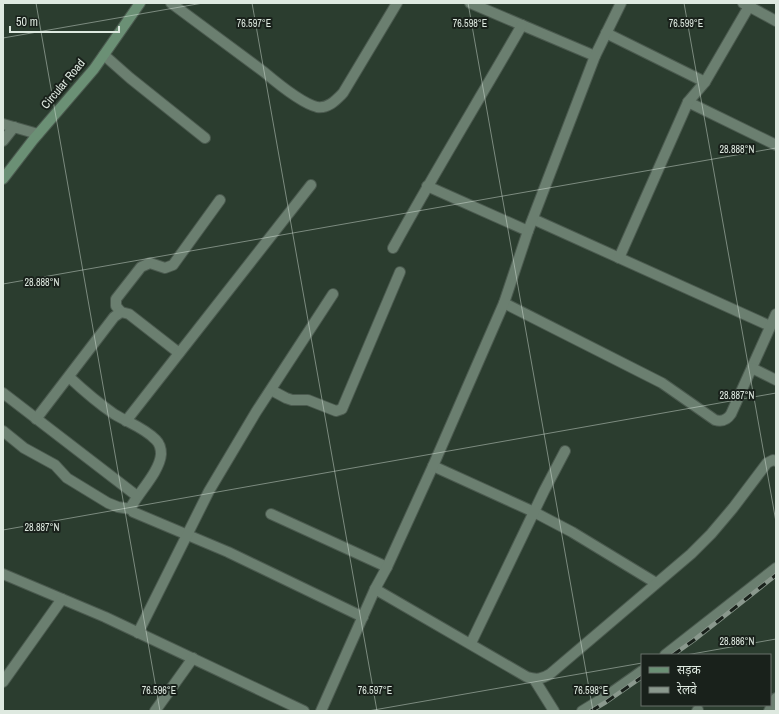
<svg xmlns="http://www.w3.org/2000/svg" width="779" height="714" font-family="'Archivo Narrow','Noto Sans Devanagari',sans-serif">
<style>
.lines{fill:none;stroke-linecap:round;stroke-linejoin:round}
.street-casing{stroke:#4b5a4f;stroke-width:12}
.secondary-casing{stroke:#4b5a4f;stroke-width:12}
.street{stroke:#6b7f70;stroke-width:10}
.secondary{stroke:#6b9075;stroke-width:10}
.rail-casing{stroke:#8a988d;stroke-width:4.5}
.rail{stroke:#19211b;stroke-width:3;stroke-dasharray:9;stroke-linecap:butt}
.ticks{fill:none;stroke:#dee9e0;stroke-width:1;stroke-opacity:0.45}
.labels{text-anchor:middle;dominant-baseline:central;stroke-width:4;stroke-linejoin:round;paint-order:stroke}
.street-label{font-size:12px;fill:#dee9e0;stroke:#19211b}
.ticks-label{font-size:10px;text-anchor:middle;fill:#dee9e0;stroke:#19211b;stroke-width:4;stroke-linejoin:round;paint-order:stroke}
</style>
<rect width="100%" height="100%" fill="#2b3d2f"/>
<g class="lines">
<g class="street-casing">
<g id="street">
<path d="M171,3C202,26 233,49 264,72C277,83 301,103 317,107C328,109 336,100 343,93L397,3"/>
<polyline points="470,3 595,56"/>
<polyline points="743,3 776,21"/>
<polyline points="606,33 705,82"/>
<polyline points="104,55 130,78 205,138"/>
<polyline points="688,102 776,145"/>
<polyline points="3,124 38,134"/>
<polyline points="3,141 14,127"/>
<polyline points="427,186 528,231"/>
<polyline points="533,219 770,326"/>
<path d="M393,248C434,173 479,100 522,25"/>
<polyline points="619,258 688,102 705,82 751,3"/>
<path d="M504,303L662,383L715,420C722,422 727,420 731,414L776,314"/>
<polyline points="121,312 116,306 116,299 141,267 150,263 165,268 173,265 220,200"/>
<polyline points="752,368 776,380"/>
<path d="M69,377C83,390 98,403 114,414C127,422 145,428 156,440C159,443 161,449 161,454C160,471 139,492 131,507L133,512L228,552L363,617"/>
<polyline points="271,390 286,398 292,400 308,400 336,411 342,409 400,272"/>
<polyline points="3,393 137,496"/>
<polyline points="36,419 114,317 121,312 129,314 179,353"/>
<polyline points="126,421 311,185"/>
<polyline points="3,431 24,448 55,465 67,478 108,503 118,507 131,509"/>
<polyline points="433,466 534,512 572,532 656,583"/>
<polyline points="271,514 387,567"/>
<polyline points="3,574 105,617 304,711"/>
<path d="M375,589L527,677C537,680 542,679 550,674L691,554L711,534L733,508L767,463L773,460L776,461"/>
<polyline points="138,633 209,491 256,412 333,294"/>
<polyline points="471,643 544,491 565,451"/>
<polyline points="665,655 776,568"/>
<polyline points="534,679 554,711"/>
<polyline points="3,682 62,599"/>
<polyline points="155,711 193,658"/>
<polyline points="321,711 375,589 387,567 433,466 504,303 528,231 595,56 621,3"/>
<polyline points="582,711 608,695 642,671"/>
<polyline points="697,711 698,710"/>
<polyline points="769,711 776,698"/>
</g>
</g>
<g class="secondary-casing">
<polyline id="secondary" points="3,179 33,140 94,69 140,3"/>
</g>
<use href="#street" class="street"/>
<use href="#secondary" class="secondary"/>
<g class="rail-casing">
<g id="rail">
<polyline points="673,655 694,640 776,575"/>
<polyline points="591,711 606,702 642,677"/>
</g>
</g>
<use href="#rail" class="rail"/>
</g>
<path class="ticks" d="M36,3L160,711M252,3L377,711M468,3L593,711M684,3L776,522M3,38L203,3M3,284L776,148M3,530L776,393M686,655L776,639M368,711L642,663"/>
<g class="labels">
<g class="street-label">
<text transform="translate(63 84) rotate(-50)">Circular Road</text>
</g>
</g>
<g class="ticks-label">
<text x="254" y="27">76.597°E</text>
<text x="470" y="27">76.598°E</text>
<text x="686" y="27">76.599°E</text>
<text x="737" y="153">28.888°N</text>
<text x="42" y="286">28.888°N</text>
<text x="737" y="399">28.887°N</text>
<text x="42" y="531">28.887°N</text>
<text x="737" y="645">28.886°N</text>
<text x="159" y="694">76.596°E</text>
<text x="375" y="694">76.597°E</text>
<text x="591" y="694">76.598°E</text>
</g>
<rect width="779" height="714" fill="none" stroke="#dee9e0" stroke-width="8"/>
<rect x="641" y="654" width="130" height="52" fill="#19211b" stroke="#68716a"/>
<rect x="649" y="667" width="20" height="6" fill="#6b9075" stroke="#68716a"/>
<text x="677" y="674" font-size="12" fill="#dee9e0">सड़क</text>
<rect x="649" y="687" width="20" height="6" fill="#8a988d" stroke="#68716a"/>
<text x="677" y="694" font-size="12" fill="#dee9e0">रेलवे</text>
<path d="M10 26v6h109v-6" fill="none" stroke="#dee9e0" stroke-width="2"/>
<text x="16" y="26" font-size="12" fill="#dee9e0" stroke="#19211b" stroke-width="3" paint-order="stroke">50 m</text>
</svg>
